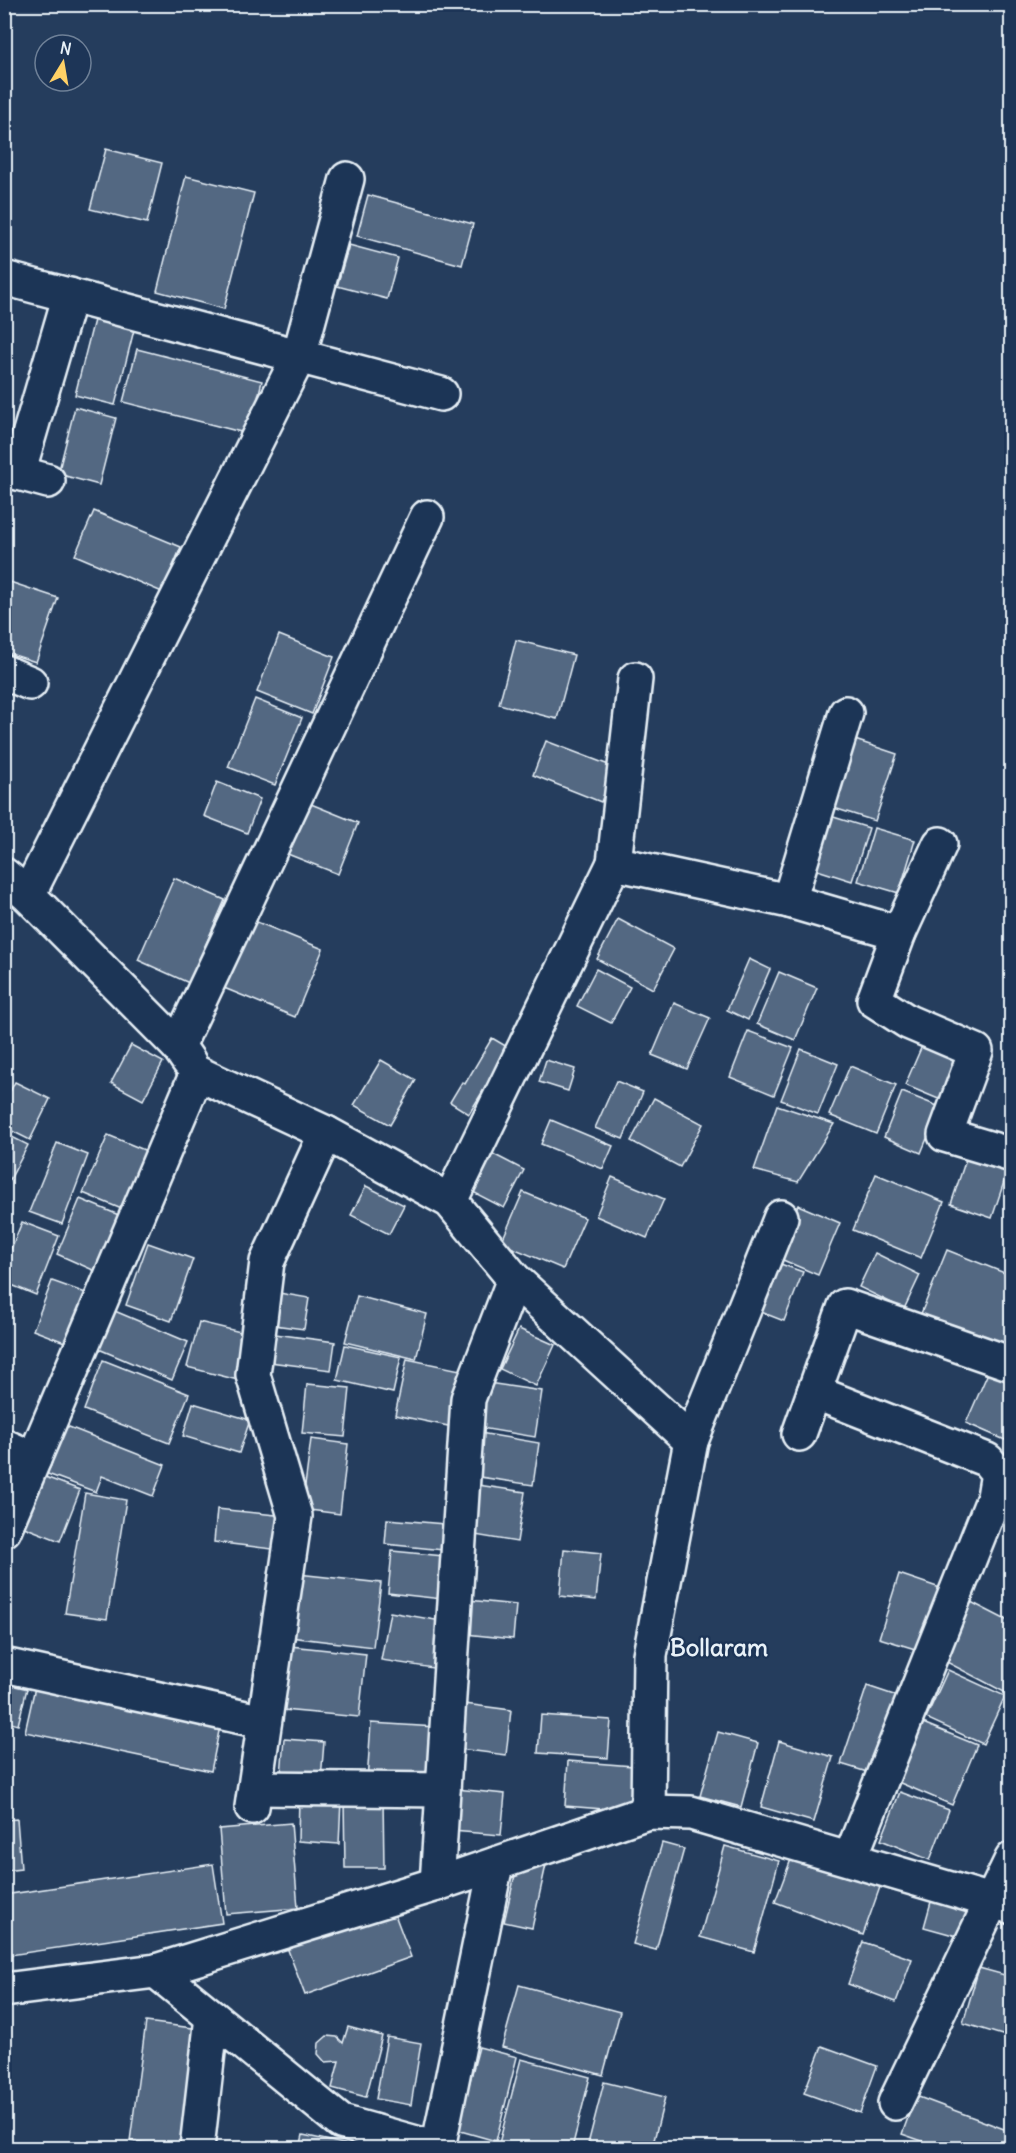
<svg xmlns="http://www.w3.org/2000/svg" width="1016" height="2153" font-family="Delius,sans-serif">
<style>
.building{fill:#536782;stroke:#e8f1f8;stroke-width:1.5}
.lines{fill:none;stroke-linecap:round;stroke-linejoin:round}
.minor-casing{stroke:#e8f1f8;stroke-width:38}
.minor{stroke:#1d3557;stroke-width:33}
.labels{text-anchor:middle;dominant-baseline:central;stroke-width:4.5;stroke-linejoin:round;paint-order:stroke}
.district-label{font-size:24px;font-weight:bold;fill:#e8f1f8;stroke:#1d3557}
</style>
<rect width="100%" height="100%" fill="#253d5d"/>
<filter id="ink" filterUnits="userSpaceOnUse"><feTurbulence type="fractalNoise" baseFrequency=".0167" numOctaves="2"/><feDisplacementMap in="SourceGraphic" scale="12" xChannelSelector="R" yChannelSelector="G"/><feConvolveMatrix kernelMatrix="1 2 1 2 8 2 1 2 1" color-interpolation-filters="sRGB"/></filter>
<g filter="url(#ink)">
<g class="building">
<polygon points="106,149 162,163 147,223 90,209"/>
<polygon points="186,176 254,193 224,309 157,291"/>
<polygon points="368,195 473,224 462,265 357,236"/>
<polygon points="349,245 398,258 387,299 337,286"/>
<polygon points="95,316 135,326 115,405 75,395"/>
<polygon points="137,349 262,381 249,434 123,402"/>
<polygon points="75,407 116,418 99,485 58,474"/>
<polygon points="94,511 181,547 162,592 75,555"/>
<polygon points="4,580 58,598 36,662 4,652"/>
<polygon points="279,635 334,657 312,714 257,692"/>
<polygon points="516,640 574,655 557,719 499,704"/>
<polygon points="255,699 302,718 275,785 228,767"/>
<polygon points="855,740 897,754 875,821 834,808"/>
<polygon points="546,741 614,767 601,802 533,775"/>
<polygon points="217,782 260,799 247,833 204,816"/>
<polygon points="306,802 358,823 338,874 285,853"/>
<polygon points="827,815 869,828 852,881 811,868"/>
<polygon points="874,828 915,840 899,893 858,881"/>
<polygon points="174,878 225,900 189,983 138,960"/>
<polygon points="618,919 674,949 653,989 597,959"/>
<polygon points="252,920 323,949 295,1017 224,988"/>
<polygon points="749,959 770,969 748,1020 727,1010"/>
<polygon points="596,969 630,987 611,1023 577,1006"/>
<polygon points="779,972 817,988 795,1040 757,1024"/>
<polygon points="674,1003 710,1018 687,1069 652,1055"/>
<polygon points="748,1031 793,1048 774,1095 730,1077"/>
<polygon points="492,1038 509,1048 469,1114 450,1102 462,1082 465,1084"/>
<polygon points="925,1039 967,1056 948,1103 905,1085"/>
<polygon points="131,1045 163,1062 143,1100 111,1083"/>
<polygon points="801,1049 838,1064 818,1114 781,1100"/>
<polygon points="381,1060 416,1080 390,1125 354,1105"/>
<polygon points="546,1060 575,1069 568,1091 539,1082"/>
<polygon points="850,1066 896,1085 876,1134 829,1115"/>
<polygon points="616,1081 643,1092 623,1139 595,1128"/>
<polygon points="15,1082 50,1099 30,1140 4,1127 4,1103"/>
<polygon points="902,1092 940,1107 921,1153 884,1137"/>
<polygon points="654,1098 703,1124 680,1167 631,1141"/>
<polygon points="777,1105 834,1124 798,1182 754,1170"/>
<polygon points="551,1120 613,1146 603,1169 541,1144"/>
<polygon points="4,1133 28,1145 4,1191"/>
<polygon points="108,1135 149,1152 124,1210 83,1193"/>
<polygon points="57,1143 88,1155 62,1224 29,1212"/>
<polygon points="968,1153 1009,1167 992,1218 951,1204"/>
<polygon points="493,1154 524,1170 504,1208 473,1192"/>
<polygon points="876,1174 944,1202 921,1258 853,1230"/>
<polygon points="612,1177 664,1199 647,1238 596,1216"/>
<polygon points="366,1186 404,1205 389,1234 351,1215"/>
<polygon points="523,1192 585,1218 563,1269 501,1243"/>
<polygon points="80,1199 126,1218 102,1274 57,1254"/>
<polygon points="798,1205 840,1223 818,1275 776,1257"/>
<polygon points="22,1222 59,1236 36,1295 4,1282 4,1266"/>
<polygon points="148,1243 193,1259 171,1321 126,1305"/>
<polygon points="947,1250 1012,1276 1012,1335 1005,1351 920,1316"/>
<polygon points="875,1253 920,1275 904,1309 859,1287"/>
<polygon points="775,1262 803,1272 784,1321 756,1310"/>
<polygon points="52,1281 94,1296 75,1346 33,1330"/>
<polygon points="279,1293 309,1298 304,1329 274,1325"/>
<polygon points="357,1296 427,1314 416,1359 345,1342"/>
<polygon points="110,1309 188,1342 172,1380 94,1347"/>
<polygon points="199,1322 249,1334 238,1380 187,1367"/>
<polygon points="519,1329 555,1345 536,1386 500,1369"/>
<polygon points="275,1334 335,1342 331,1370 270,1362"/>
<polygon points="345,1345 401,1357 393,1393 337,1380"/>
<polygon points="407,1359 465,1371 453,1427 395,1415"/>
<polygon points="103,1360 189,1394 169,1443 84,1410"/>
<polygon points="991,1366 1012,1375 1012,1443 966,1423"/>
<polygon points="488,1383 542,1391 535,1437 481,1428"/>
<polygon points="307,1384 350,1388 345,1437 302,1433"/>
<polygon points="193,1403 250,1420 239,1453 183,1436"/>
<polygon points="64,1425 165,1465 153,1496 102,1476 96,1492 45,1473"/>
<polygon points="480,1433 539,1443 533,1485 473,1476"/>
<polygon points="311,1439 348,1444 340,1514 302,1509"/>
<polygon points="40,1475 80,1490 60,1541 19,1525"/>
<polygon points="471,1484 525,1492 517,1542 463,1533"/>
<polygon points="85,1493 126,1500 107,1619 65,1613"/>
<polygon points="217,1509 285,1516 281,1550 214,1542"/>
<polygon points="387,1519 456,1525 453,1551 385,1544"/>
<polygon points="564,1549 601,1553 596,1600 560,1596"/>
<polygon points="392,1551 454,1557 451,1600 388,1593"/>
<polygon points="298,1574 381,1583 373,1647 290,1637"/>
<polygon points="899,1574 946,1590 925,1652 879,1638"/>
<polygon points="459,1599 516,1605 513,1639 456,1633"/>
<polygon points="969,1601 1012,1623 1012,1687 1008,1694 939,1658"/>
<polygon points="390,1612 447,1622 439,1669 381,1660"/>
<polygon points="290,1646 366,1654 359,1717 283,1710"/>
<polygon points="948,1670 1005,1696 983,1744 926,1718"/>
<polygon points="4,1674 29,1680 18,1725 4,1721"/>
<polygon points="867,1686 903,1698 877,1775 841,1764"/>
<polygon points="35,1687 220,1726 211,1771 25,1732"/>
<polygon points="457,1703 511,1710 506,1755 452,1748"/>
<polygon points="541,1715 611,1720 608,1758 538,1753"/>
<polygon points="371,1723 436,1727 433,1785 367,1781"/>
<polygon points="923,1723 977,1745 952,1805 898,1782"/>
<polygon points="718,1732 758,1743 741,1807 700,1796"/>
<polygon points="284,1739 324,1742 321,1779 281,1775"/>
<polygon points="779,1741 833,1757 814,1822 761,1807"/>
<polygon points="568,1761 633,1766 629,1811 565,1806"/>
<polygon points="456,1789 505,1794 501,1835 452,1831"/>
<polygon points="900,1792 949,1810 930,1860 881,1840"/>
<polygon points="299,1797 341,1800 339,1844 298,1841"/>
<polygon points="344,1799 383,1799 384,1868 345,1868"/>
<polygon points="17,1819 21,1869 4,1871 4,1820"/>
<polygon points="291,1823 298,1908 226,1914 219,1829"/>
<polygon points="662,1843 684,1849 656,1950 633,1944"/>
<polygon points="725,1846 779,1861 754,1952 700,1937"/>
<polygon points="793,1854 880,1887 863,1935 775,1902"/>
<polygon points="519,1858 546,1865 532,1928 504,1922"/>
<polygon points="213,1864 222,1923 4,1956 4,1895"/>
<polygon points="934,1891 974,1903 964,1938 924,1927"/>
<polygon points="391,1904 411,1957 305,1995 285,1942"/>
<polygon points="863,1942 912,1959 896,2002 848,1984"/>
<polygon points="979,1968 1012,1977 1012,2038 963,2023"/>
<polygon points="519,1985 620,2012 603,2075 502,2047"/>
<polygon points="146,2022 200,2029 184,2148 130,2141"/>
<polygon points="348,2027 382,2036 366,2097 332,2088 339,2061 325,2062 318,2054 319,2043 327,2036 337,2037 343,2043"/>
<polygon points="387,2037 421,2043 411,2105 376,2099"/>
<polygon points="822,2046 877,2066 860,2113 804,2093"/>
<polygon points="479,2047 517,2057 496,2141 457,2130"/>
<polygon points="521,2059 590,2077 572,2148 498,2147"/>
<polygon points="604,2082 665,2097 652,2148 587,2148"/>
<polygon points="916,2096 1012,2132 1005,2148 942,2148 902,2134"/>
<polygon points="303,2135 362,2148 300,2148"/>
</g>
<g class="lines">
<g class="minor-casing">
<g id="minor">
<polyline points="4,278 441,394"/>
<polyline points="4,469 48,481"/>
<polyline points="18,473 70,295"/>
<polyline points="4,672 30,683"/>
<polyline points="940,844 899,933 874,1000 908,1022 976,1051 945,1135 1012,1155"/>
<polyline points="614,863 635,679"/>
<polyline points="4,875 28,895 178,1046 189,1062"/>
<polyline points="28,895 299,356 347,179"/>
<polyline points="789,901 899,933"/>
<polyline points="178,1046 427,517"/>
<polyline points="450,1201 614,863 789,901 846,713"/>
<polyline points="814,1392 987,1460 998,1473 994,1497 850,1859"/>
<polyline points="799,1434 845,1306 1012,1364"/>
<polyline points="4,1446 34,1459"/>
<polyline points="4,1530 197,1073 326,1133 450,1201 514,1279 691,1441"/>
<polyline points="4,1665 264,1722"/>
<polyline points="255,1788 443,1790"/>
<polyline points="252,1807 295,1516 253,1375 267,1262 326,1133"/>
<polyline points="648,1812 650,1655 691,1441 781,1217"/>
<polyline points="437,1884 468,1399 514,1279"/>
<polyline points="156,1971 341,2122 434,2148"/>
<polyline points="4,1990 156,1971 437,1884 648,1812 691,1813 1012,1907"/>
<polyline points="895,2103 1012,1859"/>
<polyline points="197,2148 212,2017"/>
<polyline points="438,2148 496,1864"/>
</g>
</g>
<use href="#minor" class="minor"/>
</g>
</g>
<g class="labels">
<g class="district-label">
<text x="719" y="1647">Bollaram</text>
</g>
</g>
<rect width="1016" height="2153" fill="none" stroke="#1d3557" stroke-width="24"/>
<rect x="12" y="12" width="992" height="2129" fill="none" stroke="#e8f1f8" stroke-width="2" filter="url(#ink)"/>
<g transform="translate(63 63) rotate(11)"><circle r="28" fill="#1d3557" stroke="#6e8097" stroke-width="1.5"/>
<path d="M0-4.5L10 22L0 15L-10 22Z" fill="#ffd166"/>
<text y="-9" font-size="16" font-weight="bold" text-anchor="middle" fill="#e8f1f8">N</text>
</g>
</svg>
